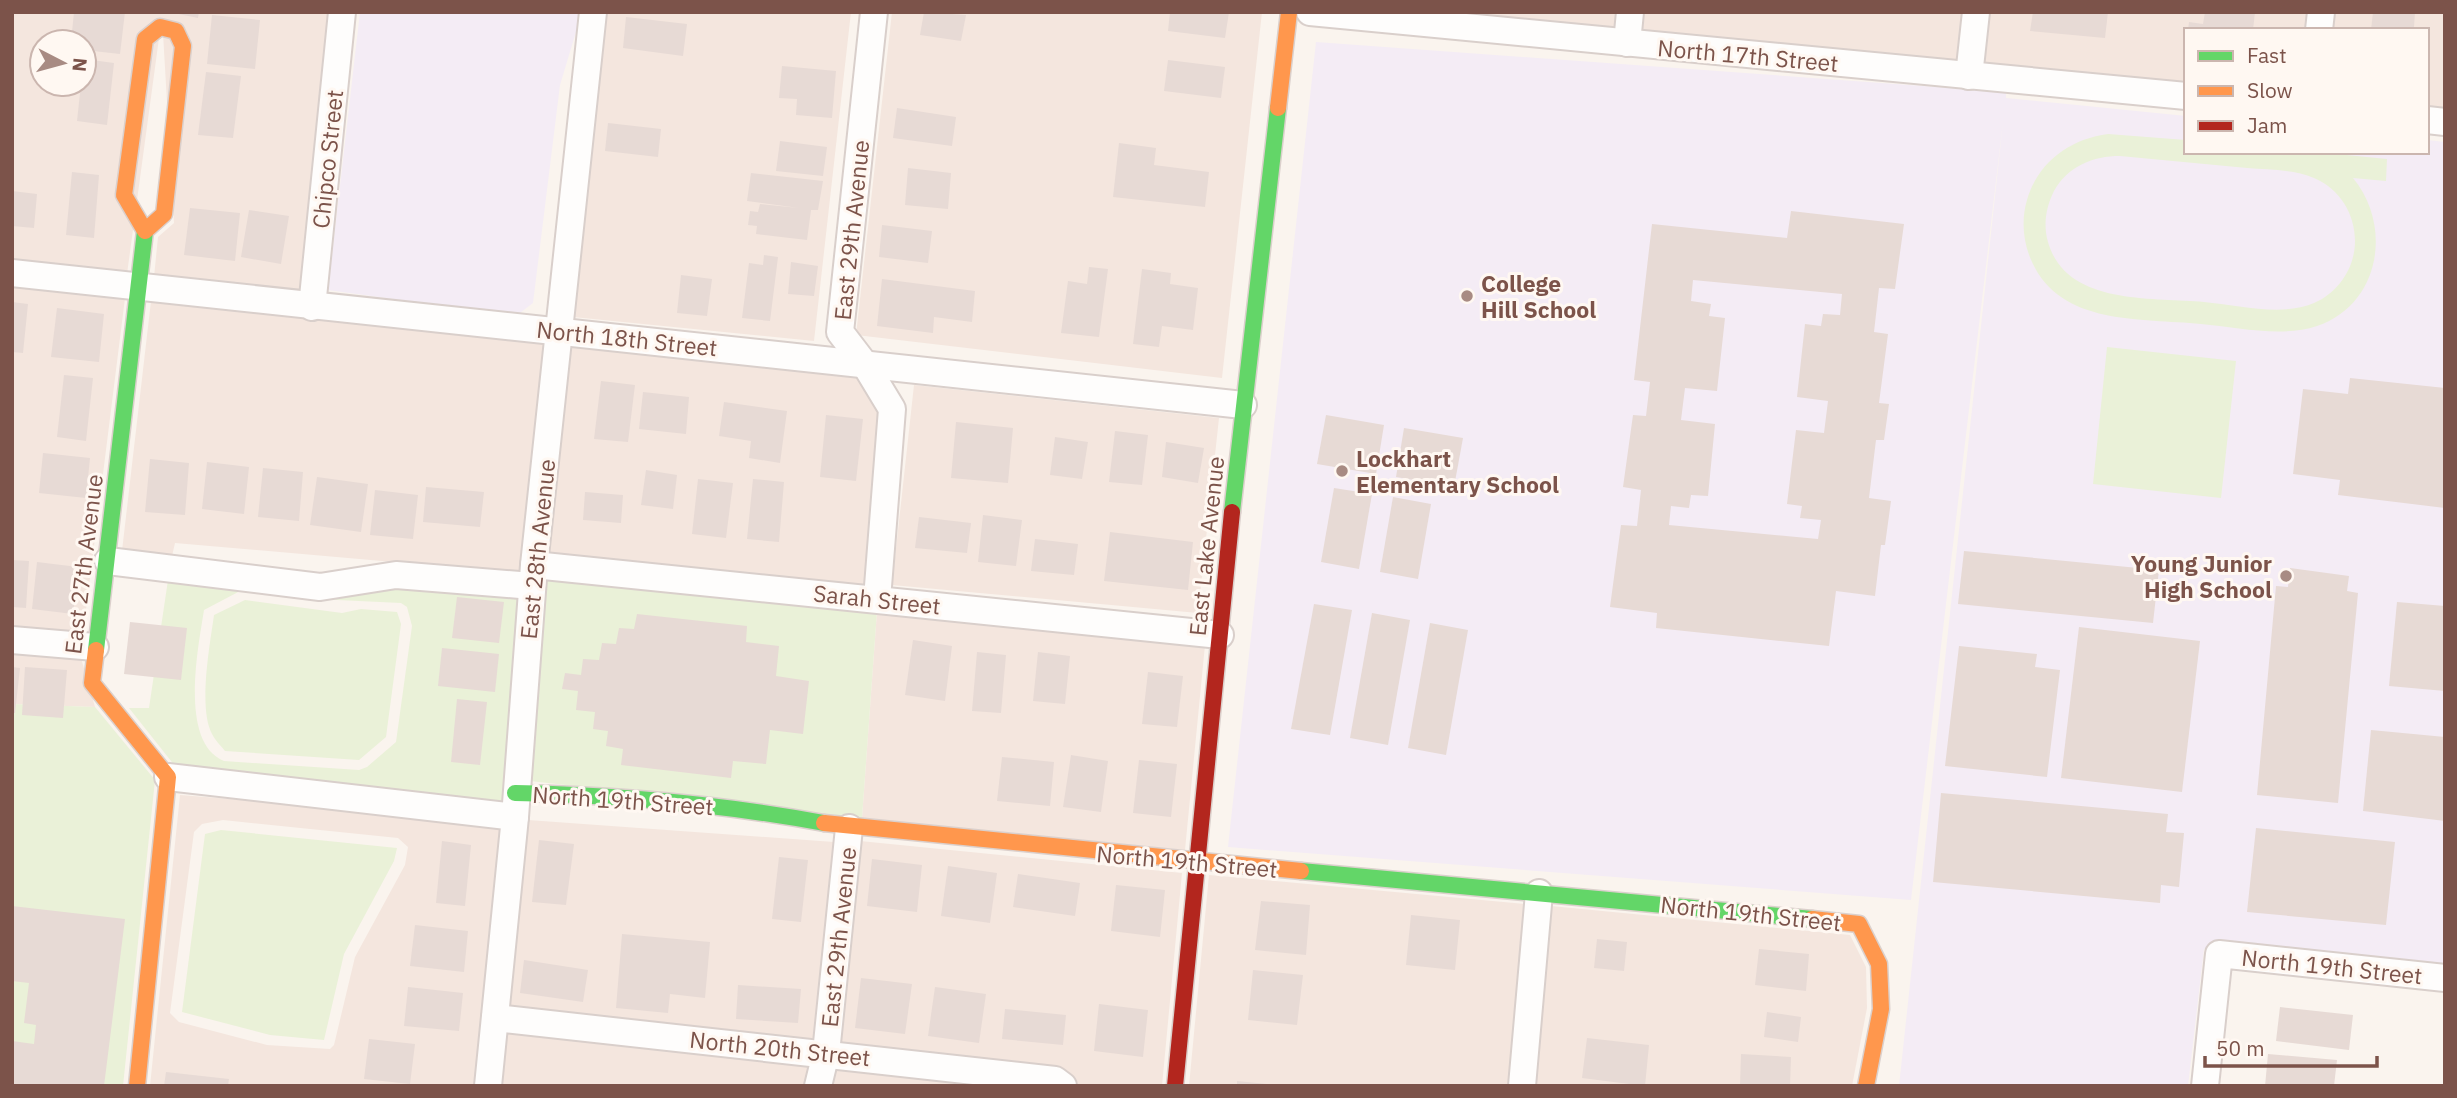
<svg xmlns="http://www.w3.org/2000/svg" width="2457" height="1098" font-family="'IBM Plex Sans',sans-serif">
<style>
.residential{fill:#f4e6de;fill-rule:evenodd}
.education{fill:#f4ecf5}
.green{fill:#eaf1d8;fill-rule:evenodd}
.building{fill:#e7dad5;fill-rule:evenodd}
.lines{fill:none;stroke-linecap:round;stroke-linejoin:round}
.street-casing{stroke:#d9cfcb;stroke-width:30}
.fast-casing{stroke:#dbd0cc;stroke-width:19}
.slow-casing{stroke:#dbd0cc;stroke-width:19}
.jam-casing{stroke:#dbd0cc;stroke-width:19}
.street{stroke:#fefdfc;stroke-width:26}
.fast{stroke:#63d668;stroke-width:16}
.slow{stroke:#ff974d;stroke-width:16}
.jam{stroke:#b3261e;stroke-width:16}
.poi-dot{fill:#a88b83;stroke:#fff8f2;stroke-width:2.5}
.labels{text-anchor:middle;dominant-baseline:central;stroke-width:6;stroke-linejoin:round;paint-order:stroke}
.street-label{font-size:23px;fill:#7c534a;stroke:#fff8f2}
.poi-label{font-size:23px;font-weight:bold;fill:#7c534a;stroke:#fff8f2;text-anchor:start}
</style>
<rect width="100%" height="100%" fill="#faf4ee"/>
<g class="residential">
<path d="M12,12H329L300,293L154,277L158,237L174,223L162,16L127,274L12,261ZM42,42H84V84H42Z"/>
<polygon points="606,12 851,12 814,341 573,317"/>
<polygon points="892,12 1262,12 1222,378 856,335"/>
<polygon points="1431,12 1616,12 1615,30"/>
<polygon points="1643,12 1962,12 1957,63 1641,33"/>
<polygon points="1989,12 2308,12 2306,30 2186,30 2186,84 1983,65"/>
<polygon points="2334,12 2445,12 2445,110 2427,108 2427,30 2333,30"/>
<polygon points="12,284 125,298 83,634 12,628"/>
<polygon points="151,301 544,340 520,573 175,543 172,556 122,551"/>
<polygon points="571,343 857,377 878,411 864,586 548,554"/>
<polygon points="914,385 1219,418 1198,613 892,585"/>
<polygon points="877,611 1205,645 1185,850 862,818"/>
<polygon points="12,652 81,658 95,707 12,704"/>
<path d="M180,795L295,804L500,827L475,1086H150ZM223,820L398,838L408,847L405,865L355,957L334,1045L330,1049L267,1045L179,1022L170,1013L194,832L202,824Z"/>
<polygon points="528,820 834,842 814,1040 509,1007"/>
<polygon points="860,841 1182,873 1162,1086 1081,1086 1056,1068 841,1042"/>
<polygon points="1209,875 1525,904 1508,1086 1189,1086"/>
<polygon points="1551,906 1850,935 1866,967 1867,1008 1852,1086 1535,1086"/>
<polygon points="507,1031 810,1063 805,1086 501,1086"/>
<polygon points="837,1066 1003,1086 832,1086"/>
</g>
<g class="education">
<polygon points="360,12 582,12 560,85 533,303 516,316 328,290"/>
<polygon points="1316,42 2006,92 2006,98 2186,116 2186,152 2427,152 2427,140 2445,142 2445,964 2204,949 2188,1086 1899,1086 2003,122 1911,900 1228,847"/>
</g>
<g class="green">
<path d="M2108,134L2186,140V152H2316L2387,159L2386,181L2353,178C2393,226 2380,305 2317,326C2281,338 2237,327 2201,324C2141,318 2061,326 2032,262C2023,243 2021,220 2027,200C2038,162 2070,139 2108,134ZM2120,156C2162,160 2205,164 2247,168C2269,170 2294,169 2314,178C2340,189 2355,214 2355,241C2355,268 2338,293 2314,303C2282,317 2238,305 2204,302C2152,297 2066,306 2048,242C2043,225 2046,207 2054,191C2068,166 2093,156 2120,156Z"/>
<polygon points="2107,347 2236,361 2221,498 2093,484"/>
<polygon points="546,578 877,611 862,818 530,781"/>
<path d="M168,580L242,590L204,610C198,648 179,743 224,761L359,770L367,767L396,742L412,626L407,607L401,603L316,599L331,600L332,597L397,587L518,597L502,803L175,766L129,708H149Z"/>
<path d="M245,600L342,613L361,609L397,612L401,624L386,737L359,760L225,751C221,746 215,740 212,734C198,708 210,644 214,615Z"/>
<polygon points="12,704 95,707 155,780 123,1086 12,1086"/>
<polygon points="221,830 397,848 394,861 344,954 324,1040 270,1035 182,1012 205,834"/>
</g>
<g class="building">
<polygon points="74,12 125,12 120,54 84,50 84,42 71,42"/>
<polygon points="169,12 199,12 198,18"/>
<polygon points="924,12 966,15 961,41 920,35"/>
<polygon points="1170,12 1229,12 1225,38 1168,31"/>
<polygon points="2033,12 2108,12 2105,38 2030,31"/>
<polygon points="2205,12 2255,12 2253,30 2188,30 2189,22 2203,24"/>
<polygon points="2373,12 2415,12 2414,27 2421,30 2371,30"/>
<polygon points="212,15 260,20 255,69 207,64"/>
<polygon points="626,17 687,24 683,56 623,48"/>
<polygon points="84,59 114,63 107,125 77,121 81,84 84,84"/>
<polygon points="1168,60 1225,67 1221,98 1164,91"/>
<polygon points="782,66 836,71 832,118 796,115 797,99 779,98"/>
<polygon points="206,72 241,76 233,138 198,135"/>
<polygon points="897,108 956,117 952,146 893,138"/>
<polygon points="608,123 661,129 658,157 605,151"/>
<polygon points="780,141 827,147 823,176 776,171"/>
<polygon points="1119,143 1156,148 1154,165 1209,172 1205,207 1113,197"/>
<polygon points="908,168 951,173 948,209 905,205"/>
<polygon points="72,172 99,175 94,238 66,235"/>
<polygon points="751,173 823,181 818,210 811,210 807,240 756,234 757,226 748,225 750,211 758,212 760,204 799,208 747,201"/>
<polygon points="12,191 37,194 34,228 12,226"/>
<polygon points="190,208 240,213 235,261 184,255"/>
<polygon points="249,210 289,216 281,264 241,257"/>
<path d="M1791,211L1904,224L1895,289L1879,288L1874,332L1888,334L1879,403L1889,404L1884,440H1876L1869,498L1891,501L1885,545H1881L1875,596L1836,591L1829,646L1656,628L1657,613L1610,607L1621,525L1637,526L1641,490L1623,487L1633,415L1646,416L1650,382L1634,380L1652,224L1787,238ZM1693,280L1842,294L1840,315L1823,314L1821,326L1805,324L1797,397L1828,401L1824,433L1796,430L1787,504L1802,506L1800,518L1821,520L1818,539L1669,525L1671,506L1689,508L1691,495L1708,496L1715,424L1681,420L1685,388L1717,391L1725,318L1709,316L1711,304L1691,301Z"/>
<polygon points="882,225 932,231 928,263 879,257"/>
<polygon points="764,255 778,257 770,321 742,318 749,263 763,265"/>
<polygon points="791,262 818,266 814,296 788,294"/>
<polygon points="1089,267 1108,269 1099,337 1061,333 1068,281 1087,284"/>
<polygon points="1142,269 1171,273 1170,284 1198,288 1193,330 1162,326 1159,347 1133,344"/>
<polygon points="681,275 712,279 707,316 677,313"/>
<polygon points="882,279 975,291 972,322 934,317 933,333 877,326"/>
<polygon points="12,302 28,304 23,353 12,352"/>
<polygon points="57,308 104,314 99,362 51,357"/>
<polygon points="64,375 93,378 86,441 57,437"/>
<polygon points="2350,378 2445,388 2445,508 2338,495 2340,480 2293,474 2303,389 2348,394"/>
<polygon points="601,381 635,385 628,442 594,439"/>
<polygon points="643,392 689,397 686,434 639,429"/>
<polygon points="724,402 787,411 780,463 749,458 751,441 719,436"/>
<polygon points="826,415 863,419 856,481 820,477"/>
<polygon points="1326,415 1384,425 1376,474 1317,464"/>
<polygon points="956,422 1013,428 1008,483 951,478"/>
<polygon points="1404,428 1463,438 1454,487 1396,477"/>
<polygon points="1115,431 1148,435 1142,485 1109,482"/>
<polygon points="1055,437 1088,442 1082,479 1050,475"/>
<polygon points="1166,442 1204,448 1198,483 1162,477"/>
<polygon points="43,453 90,458 86,498 39,493"/>
<polygon points="150,459 189,463 185,515 145,512"/>
<polygon points="207,462 249,467 244,514 202,509"/>
<polygon points="263,468 303,472 299,521 258,517"/>
<polygon points="646,470 677,475 673,509 641,505"/>
<polygon points="317,477 368,484 361,532 310,525"/>
<polygon points="698,479 733,483 726,538 692,534"/>
<polygon points="753,479 784,482 779,542 747,539"/>
<polygon points="426,487 484,492 480,527 423,522"/>
<polygon points="1334,488 1372,494 1359,569 1321,562"/>
<polygon points="375,490 418,495 413,539 370,535"/>
<polygon points="585,492 623,495 621,523 583,520"/>
<polygon points="1393,497 1431,504 1418,579 1380,572"/>
<polygon points="983,515 1022,520 1016,566 978,562"/>
<polygon points="919,517 971,523 967,553 915,548"/>
<polygon points="1110,532 1193,542 1188,590 1104,581"/>
<polygon points="1035,539 1078,544 1074,575 1031,571"/>
<polygon points="1964,551 2159,570 2153,623 1958,604"/>
<polygon points="12,560 29,561 26,608 12,607"/>
<polygon points="37,562 78,567 73,614 32,609"/>
<polygon points="2290,568 2349,576 2347,591 2358,593 2338,803 2257,795 2276,586 2288,587"/>
<polygon points="457,597 504,602 499,643 452,638"/>
<polygon points="2397,602 2445,606 2445,691 2389,686"/>
<polygon points="1314,604 1352,610 1330,735 1291,729"/>
<polygon points="1372,613 1410,620 1388,745 1350,738"/>
<polygon points="637,614 747,626 746,642 779,646 776,676 809,681 803,734 770,730 766,764 733,761 731,778 621,765 623,749 606,746 608,731 593,729 595,712 576,710 578,691 562,689 565,673 581,675 583,659 599,660 602,643 616,644 619,628 634,629"/>
<polygon points="130,622 187,628 181,680 124,674"/>
<polygon points="1430,623 1468,630 1446,755 1408,748"/>
<polygon points="2079,627 2200,641 2182,792 2061,778"/>
<polygon points="913,640 952,646 945,701 905,695"/>
<polygon points="1959,646 2037,654 2035,667 2060,670 2047,777 1945,766"/>
<polygon points="442,648 499,654 495,692 438,686"/>
<polygon points="977,652 1006,655 1001,713 972,711"/>
<polygon points="1038,652 1070,656 1065,704 1033,701"/>
<polygon points="12,667 20,668 15,713 12,713"/>
<polygon points="25,667 67,670 63,718 22,715"/>
<polygon points="1148,672 1183,676 1177,727 1142,724"/>
<polygon points="457,699 487,702 480,765 451,762"/>
<polygon points="2371,730 2445,737 2445,821 2363,811"/>
<polygon points="1071,755 1108,761 1101,812 1063,807"/>
<polygon points="1002,757 1054,762 1050,806 997,801"/>
<polygon points="1139,760 1177,764 1171,817 1133,813"/>
<polygon points="1941,793 2168,814 2166,832 2184,833 2179,887 2161,885 2160,903 1933,882"/>
<polygon points="2256,828 2395,842 2386,925 2247,912"/>
<polygon points="539,840 574,844 566,905 532,902"/>
<polygon points="442,841 471,845 465,906 436,903"/>
<polygon points="779,857 808,860 801,922 772,919"/>
<polygon points="872,859 922,865 917,912 867,906"/>
<polygon points="948,866 997,873 990,923 941,916"/>
<polygon points="1018,874 1080,883 1075,916 1013,907"/>
<polygon points="1116,885 1165,890 1160,937 1111,931"/>
<polygon points="1261,901 1310,905 1306,955 1255,950"/>
<polygon points="12,906 125,919 104,1086 12,1086 12,1041 34,1044 36,1025 24,1023 29,983 12,981"/>
<polygon points="1411,915 1460,920 1455,970 1406,965"/>
<polygon points="415,925 468,931 464,972 410,966"/>
<polygon points="622,934 710,942 705,998 670,994 668,1013 616,1008"/>
<polygon points="1597,939 1627,942 1624,971 1594,968"/>
<polygon points="1759,949 1809,954 1806,991 1755,985"/>
<polygon points="524,960 588,970 583,1002 520,993"/>
<polygon points="1253,970 1303,975 1297,1025 1248,1020"/>
<polygon points="861,978 912,984 905,1034 855,1028"/>
<polygon points="738,985 801,989 798,1023 736,1019"/>
<polygon points="408,987 463,993 459,1031 404,1026"/>
<polygon points="935,987 986,994 979,1043 928,1036"/>
<polygon points="1099,1004 1148,1010 1143,1057 1094,1051"/>
<polygon points="2280,1007 2353,1015 2349,1050 2276,1041"/>
<polygon points="1005,1009 1066,1015 1063,1045 1002,1039"/>
<polygon points="1767,1012 1801,1017 1798,1042 1764,1037"/>
<polygon points="1587,1038 1649,1045 1645,1086 1582,1078"/>
<polygon points="369,1039 415,1044 410,1084 364,1079"/>
<polygon points="1741,1054 1791,1057 1790,1086 1740,1086"/>
<polygon points="2268,1054 2337,1060 2334,1086 2265,1086"/>
<polygon points="166,1072 229,1079 228,1086 164,1086"/>
<polygon points="1237,1081 1267,1084 1267,1086 1237,1086"/>
</g>
<g class="lines">
<g class="street-casing">
<g id="street">
<polyline points="874,12 840,332 866,366 892,409 877,599"/>
<polyline points="1310,12 2186,96"/>
<polyline points="2319,30 2321,12"/>
<polyline points="1627,43 1630,12"/>
<polyline points="1969,76 1976,12"/>
<polyline points="2427,120 2445,122"/>
<polyline points="12,273 1243,405"/>
<polyline points="312,307 342,12"/>
<polyline points="108,561 320,587 396,575 532,586"/>
<polyline points="534,565 1220,635"/>
<polyline points="12,640 95,647"/>
<polyline points="168,777 515,817"/>
<polyline points="495,1018 1055,1080 1063,1086"/>
<polyline points="488,1086 515,817 534,565 593,12"/>
<polyline points="818,1086 826,1053 849,828"/>
<polyline points="1522,1086 1539,893"/>
<polyline points="2205,1086 2219,954 2445,978"/>
</g>
</g>
<g class="fast-casing">
<g id="fast">
<polyline points="1232,512 1278,108"/>
<polyline points="96,650 145,231"/>
<path d="M515,793C619,795 721,804 824,823"/>
<polyline points="1301,871 1812,919"/>
</g>
</g>
<g class="slow-casing">
<g id="slow">
<polyline points="1278,108 1289,12"/>
<polyline points="145,231 124,195 145,39 160,27 176,31 183,46 164,214 145,231"/>
<polyline points="96,650 92,683 168,777 137,1086"/>
<polyline points="824,823 1301,871"/>
<polyline points="1812,919 1859,924 1879,964 1881,1009 1866,1086"/>
</g>
</g>
<g class="jam-casing">
<polyline id="jam" points="1175,1086 1232,512"/>
</g>
<use href="#street" class="street"/>
<use href="#fast" class="fast"/>
<use href="#slow" class="slow"/>
<use href="#jam" class="jam"/>
</g>
<g class="poi-dot">
<circle cx="1467" cy="296" r="7"/>
<circle cx="1342" cy="471" r="7"/>
<circle cx="2286" cy="576" r="7"/>
</g>
<g class="labels">
<g class="street-label">
<text transform="translate(1748 55) rotate(5)">North 17th Street</text>
<text transform="translate(327 159) rotate(-84)">Chipco Street</text>
<text transform="translate(851 230) rotate(-84)">East 29th Avenue</text>
<text transform="translate(627 338) rotate(6)">North 18th Street</text>
<text transform="translate(1206 546) rotate(-84)">East Lake Avenue</text>
<text transform="translate(537 549) rotate(-84)">East 28th Avenue</text>
<text transform="translate(83 564) rotate(-83)">East 27th Avenue</text>
<text transform="translate(877 599) rotate(6)">Sarah Street</text>
<text transform="translate(623 800) rotate(4)">North 19th Street</text>
<text transform="translate(1187 861) rotate(5)">North 19th Street</text>
<text transform="translate(1751 913) rotate(6)">North 19th Street</text>
<text transform="translate(838 937) rotate(-84)">East 29th Avenue</text>
<text transform="translate(2332 966) rotate(6)">North 19th Street</text>
<text transform="translate(780 1048) rotate(6)">North 20th Street</text>
</g>
<g class="poi-label">
<text x="1481" y="283">College<tspan x="1481" dy="26">Hill School</tspan></text>
<text x="1356" y="458">Lockhart<tspan x="1356" dy="26">Elementary School</tspan></text>
<text x="2272" y="563" text-anchor="end">Young Junior<tspan x="2272" dy="26">High School</tspan></text>
</g>
</g>
<rect width="2457" height="1098" fill="none" stroke="#7c534a" stroke-width="28"/>
<rect x="2184" y="28" width="245" height="126" fill="#fff8f2" stroke="#cbb6af" stroke-width="2"/>
<rect x="2198" y="51" width="35" height="10" fill="#63d668" stroke="#cbb6af" stroke-width="2"/>
<text x="2247" y="63" font-size="21" fill="#7c534a">Fast</text>
<rect x="2198" y="86" width="35" height="10" fill="#ff974d" stroke="#cbb6af" stroke-width="2"/>
<text x="2247" y="98" font-size="21" fill="#7c534a">Slow</text>
<rect x="2198" y="121" width="35" height="10" fill="#b3261e" stroke="#cbb6af" stroke-width="2"/>
<text x="2247" y="133" font-size="21" fill="#7c534a">Jam</text>
<g transform="translate(63 63) rotate(96)"><circle r="33" fill="#fff8f2" stroke="#cbb6af" stroke-width="2"/>
<path d="M0-5L12 26L0 18L-12 26Z" fill="#a88b83"/>
<text y="-10" font-size="19" font-weight="bold" text-anchor="middle" fill="#7c534a">N</text>
</g>
<path d="M2205 1056v10h172v-10" fill="none" stroke="#7c534a" stroke-width="3.5"/>
<text x="2216" y="1056" font-size="21" fill="#7c534a" stroke="#fff8f2" stroke-width="5" paint-order="stroke">50 m</text>
</svg>
